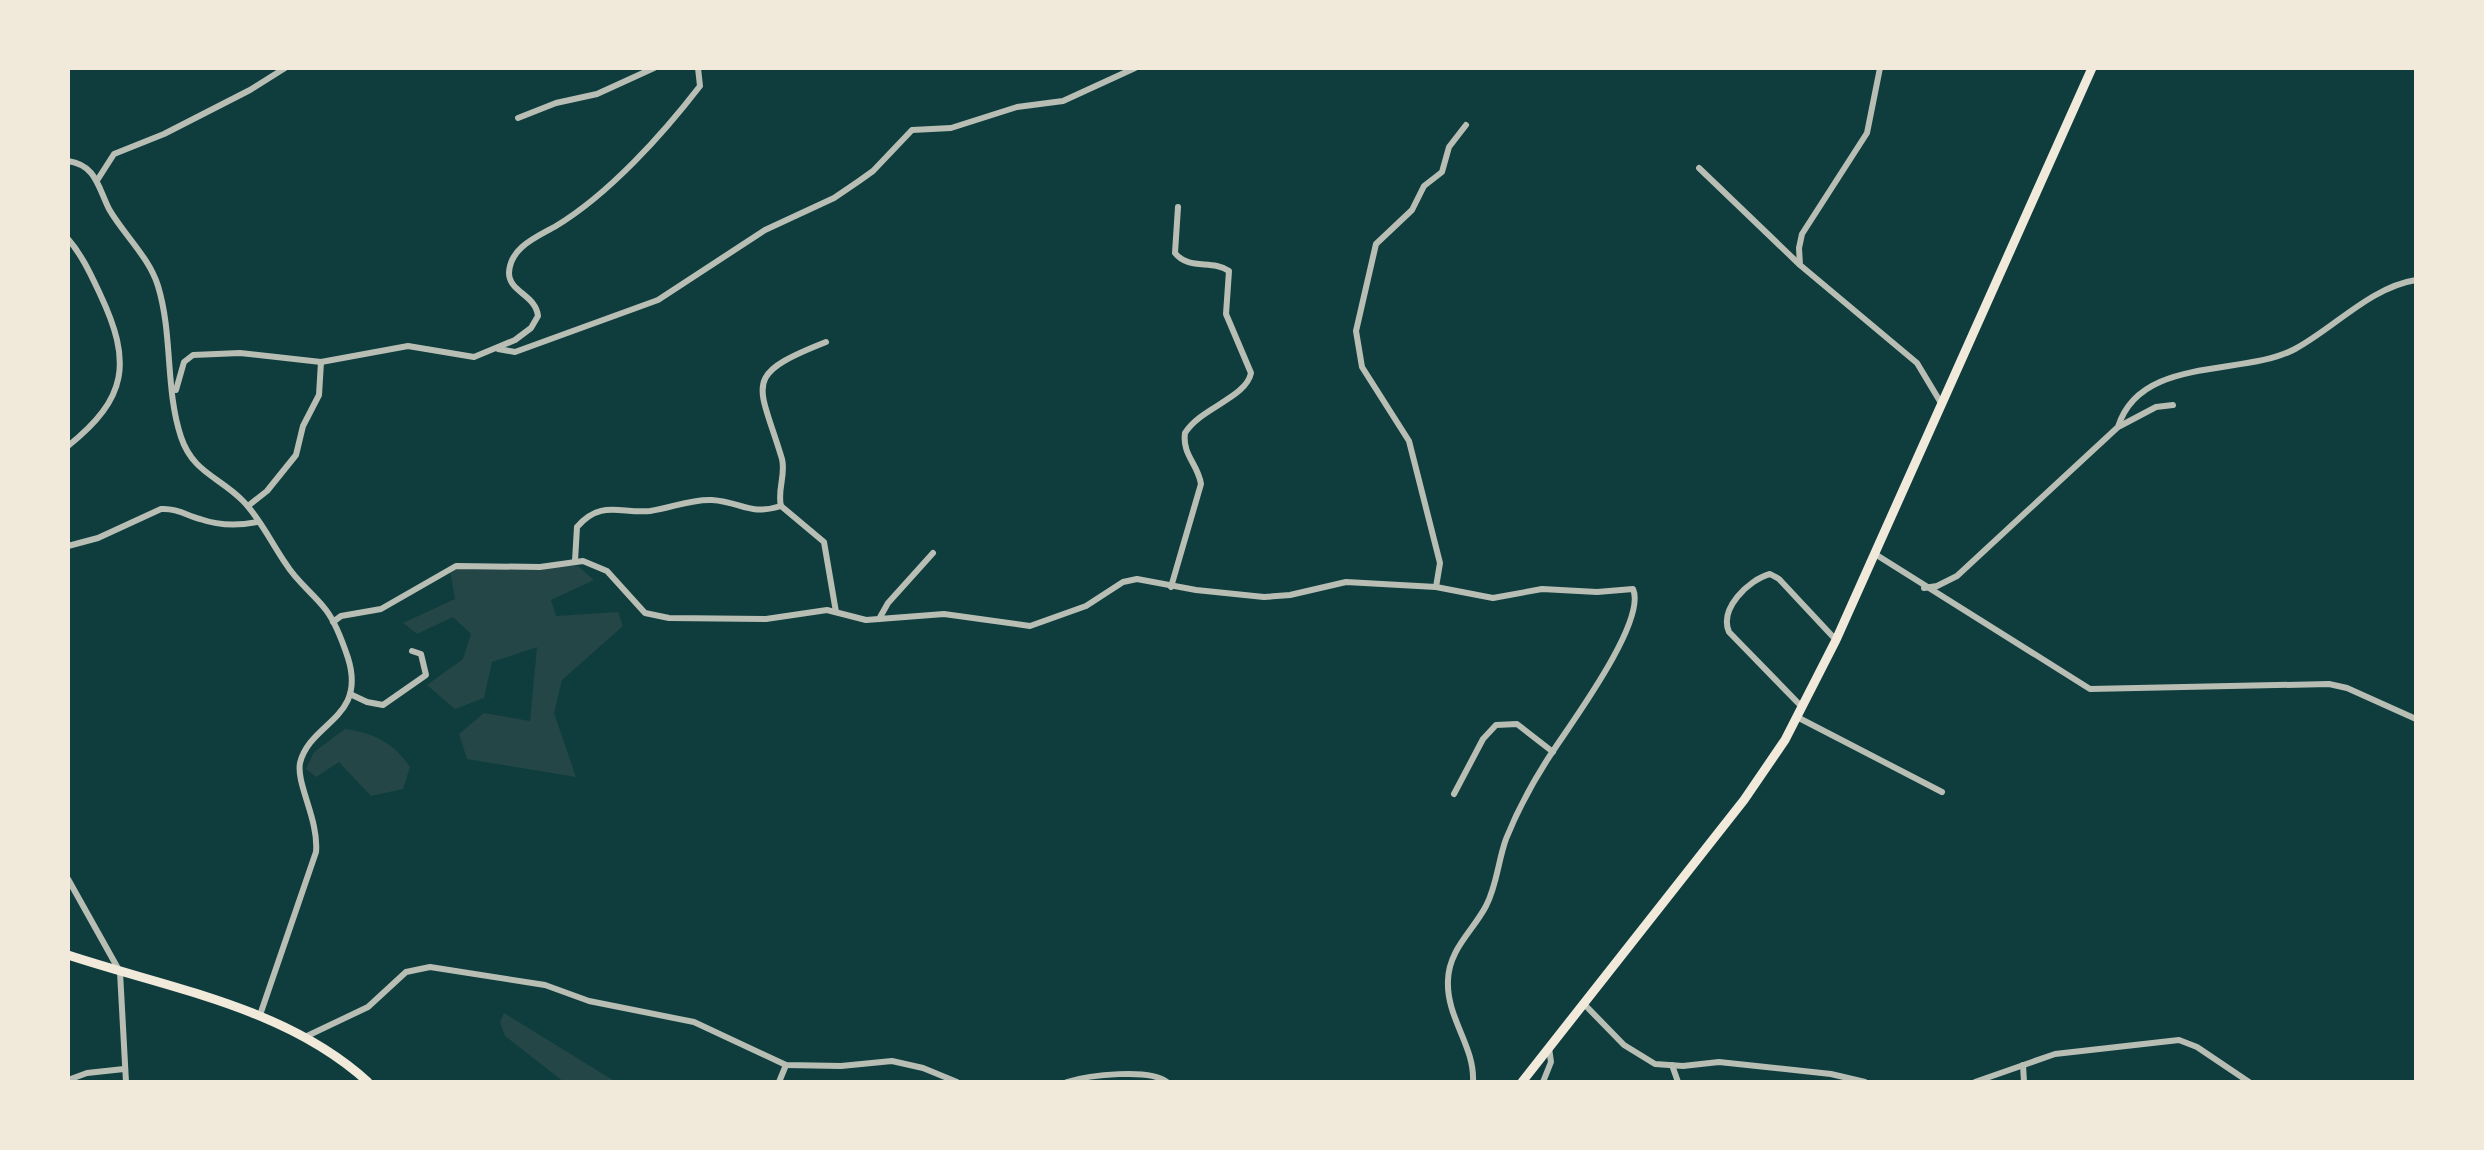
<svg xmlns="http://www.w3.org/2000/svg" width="2484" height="1150" font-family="'PT Sans Narrow',sans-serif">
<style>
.green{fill:#244646}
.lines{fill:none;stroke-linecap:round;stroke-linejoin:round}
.minor{stroke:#b8beb3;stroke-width:6}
.secondary{stroke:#f1e9da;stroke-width:9}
</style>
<rect width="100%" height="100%" fill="#0f3d3e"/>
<g class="green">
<polygon points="578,566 594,580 551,600 556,616 618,612 623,626 562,680 554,713 576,777 467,759 459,734 484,713 530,721 537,647 492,662 484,698 455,709 427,685 463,659 471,634 453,617 417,634 403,623 455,599 450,571 458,567"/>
<path d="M345,729C374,733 394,743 410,767L403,789L371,796L339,762L316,777L306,769L314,752Z"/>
<polygon points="504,1013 616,1082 564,1082 505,1036 500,1022"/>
</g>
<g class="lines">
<g class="minor">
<polyline points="1880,68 1867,133 1802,234 1799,248 1800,265 1917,363 1941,403"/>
<polyline points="518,118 556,103 597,94 654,68"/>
<path d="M68,161C96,165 98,187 109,209C124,235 149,257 158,286C173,335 165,389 181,437C193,473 220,477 243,501C260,518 272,544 286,564C297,582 314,594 326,610C336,623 343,643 348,658C367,719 310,722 300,763C296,784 319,820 316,852L260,1015"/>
<polyline points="1699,168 1799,264"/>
<polyline points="98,179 114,154 164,134 250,90 285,68"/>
<path d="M68,239C82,255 91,275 100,294C132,362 128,398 68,446"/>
<path d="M826,342C740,376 759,382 782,459C786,475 777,490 781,506L824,542L836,612"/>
<polyline points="498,349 515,352 658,300 765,230 834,198 859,181 873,171 912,130 951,128 1017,107 1063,101 1135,68"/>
<path d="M176,390L184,362L193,355L240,353L321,362L408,346L474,357L515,340L531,328L538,316C536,295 509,292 509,273C510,247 537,237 556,226C609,194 663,134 700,86L698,68"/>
<polyline points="2120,426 2156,407 2173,405"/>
<polyline points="248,506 267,491 296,455 303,426 319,395 321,362"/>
<path d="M68,546L98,538L161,509C176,508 186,515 200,519C220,526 238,526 257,522"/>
<polyline points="1875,554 2090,689 2329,684 2347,688 2416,719"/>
<path d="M575,561L577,527C601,499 621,514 650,511C672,508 690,499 712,500C742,502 749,516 781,506"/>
<path d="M1171,587L1201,484C1198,464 1182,455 1185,433C1200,408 1246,398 1251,373L1226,314L1229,271C1212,259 1189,271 1175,253L1178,207"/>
<polyline points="1436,587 1440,563 1409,441 1362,367 1356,331 1376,244 1412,210 1424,186 1442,172 1449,147 1466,125"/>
<path d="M1924,588L1937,586L1957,576L2118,427C2140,355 2243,377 2295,349C2334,328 2371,287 2416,280"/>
<polyline points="879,619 888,603 933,553"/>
<path d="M333,622L341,616L381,609L456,566L540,567L583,561L607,571L645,613L669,618L766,619L827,610L866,620L944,614L1030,626L1086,606L1123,582L1137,579L1196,590L1264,597L1290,595L1346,582L1436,587L1493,598L1542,589L1597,592L1633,589C1647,621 1572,722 1553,751C1535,778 1518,809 1506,839C1498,861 1497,885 1486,906C1473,931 1449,949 1448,980C1446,1018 1475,1046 1473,1082"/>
<polyline points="350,694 367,702 383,705 426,675 421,654 412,651"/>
<path d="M1802,707L1729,632C1719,609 1748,580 1770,574L1779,579L1836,640"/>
<polyline points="1797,717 1942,792"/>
<polyline points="1454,794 1483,739 1496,725 1517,724 1553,752"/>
<polyline points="68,879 120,972 126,1082"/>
<polyline points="1584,1004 1624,1045 1655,1064 1683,1066 1719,1062 1831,1074 1865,1082"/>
<polyline points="307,1036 368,1007 406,972 430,967 545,985 589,1001 694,1022 786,1065 841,1066 892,1061 923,1068 957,1082"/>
<polyline points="1672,1065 1678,1082"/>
<polyline points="2023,1065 2024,1082"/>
<polyline points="68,1080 87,1073 124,1069"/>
<polyline points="779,1082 786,1065"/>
<path d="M1067,1082C1089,1075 1150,1068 1167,1082"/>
<polyline points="1543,1082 1551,1062 1549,1048"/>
<polyline points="1975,1082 2055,1054 2179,1040 2197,1047 2249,1082"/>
</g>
<g class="secondary">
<path d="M68,955C171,989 286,1007 368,1082"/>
<polyline points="1522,1082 1744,800 1785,740 1836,640 2092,68"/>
</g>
</g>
<rect width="2484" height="1150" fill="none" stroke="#f1e9da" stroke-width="140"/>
</svg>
